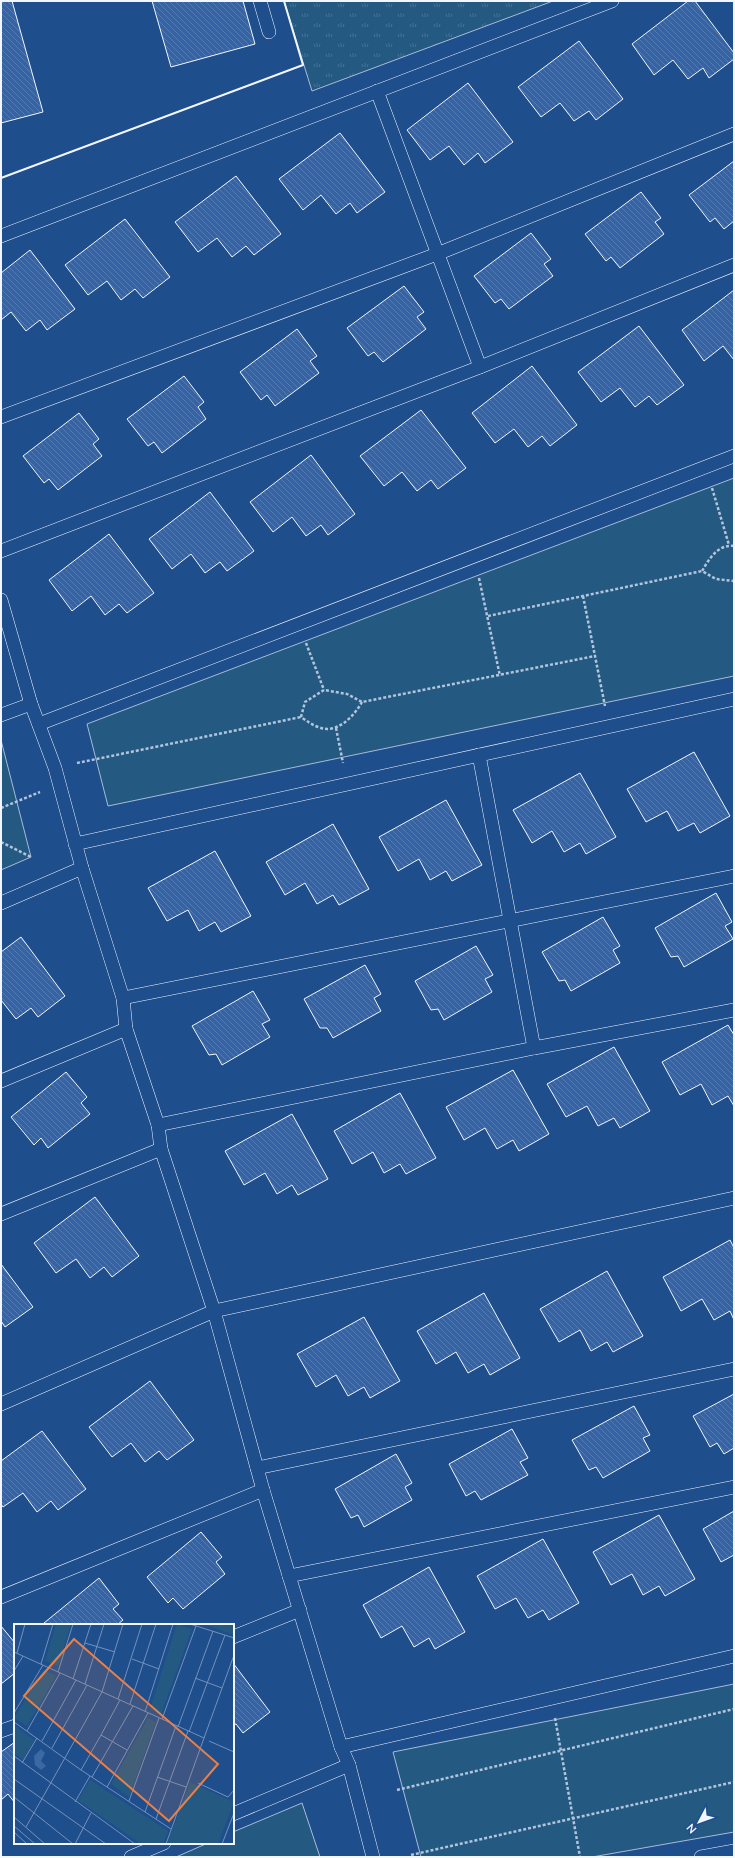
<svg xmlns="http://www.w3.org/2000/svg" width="735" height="1858" font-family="Lato,sans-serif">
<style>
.grass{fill:url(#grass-tufts);stroke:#a8bbd7}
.green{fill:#245a82;stroke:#a8bbd7}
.building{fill:url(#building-back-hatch);stroke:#f2f6ff}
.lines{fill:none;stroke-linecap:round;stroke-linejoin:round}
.service-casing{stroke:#f2f6ff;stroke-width:14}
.path{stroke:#b3c4dc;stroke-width:2.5;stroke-dasharray:3 2;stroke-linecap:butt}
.service{stroke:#1f4e8c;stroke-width:13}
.wall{stroke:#f2f6ff;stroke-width:2}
.inset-road{fill:none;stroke:#7391ba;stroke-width:1}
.view{fill:#ea8049;fill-opacity:0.15;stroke:#ea8049;stroke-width:2}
.inset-edge{fill:none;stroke:#f2f6ff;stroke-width:2}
</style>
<defs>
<pattern id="grass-tufts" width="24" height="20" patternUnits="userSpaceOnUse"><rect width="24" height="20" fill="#245a82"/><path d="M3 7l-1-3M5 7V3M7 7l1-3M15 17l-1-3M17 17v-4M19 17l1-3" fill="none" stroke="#447295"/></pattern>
<pattern id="building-back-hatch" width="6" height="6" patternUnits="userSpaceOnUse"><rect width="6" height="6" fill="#3563a3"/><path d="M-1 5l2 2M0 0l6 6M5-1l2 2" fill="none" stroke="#537ab1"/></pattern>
</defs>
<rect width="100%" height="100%" fill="#1f4e8c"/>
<polygon class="grass" points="284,1 553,1 312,91"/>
<g class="green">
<polygon points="734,478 734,676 108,806 87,724"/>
<polygon points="1,740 31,857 1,870"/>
<polygon points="734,1684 734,1832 592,1857 421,1857 393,1752"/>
<polygon points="302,1803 320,1857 176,1857 208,1843 233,1843 233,1832"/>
</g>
<g class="building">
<polygon points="1,1 12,1 43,112 1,123"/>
<polygon points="152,1 243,1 255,44 171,67"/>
<polygon points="688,1 695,1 734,53 734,59 709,78 703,68 688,79 673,60 654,75 632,44"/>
<polygon points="579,41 623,99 596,120 589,111 574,121 560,103 541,117 518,87"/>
<polygon points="468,83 513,142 485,163 478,153 464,165 449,146 430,160 407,130"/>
<polygon points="340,133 385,192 357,213 350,203 336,214 321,195 303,210 279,179"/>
<polygon points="734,161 734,221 724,229 715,218 710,222 689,195"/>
<polygon points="236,176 281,234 254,255 246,246 232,257 217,238 198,252 175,222"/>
<polygon points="641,192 661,218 655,222 664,234 620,268 611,257 606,261 585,234"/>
<polygon points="125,219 170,277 143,298 135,289 121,300 107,281 88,295 65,265"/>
<polygon points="531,233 551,259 544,264 553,276 509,309 501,299 495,303 474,276"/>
<polygon points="30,250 75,309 47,330 40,320 26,331 11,312 1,320 1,273"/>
<polygon points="404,286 424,312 417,317 426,329 383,362 374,352 368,356 347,328"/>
<polygon points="734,290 734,360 723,346 704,361 682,330"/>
<polygon points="639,326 684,385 657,405 649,396 635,407 620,388 601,402 578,372"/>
<polygon points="297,329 317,356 310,361 319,373 275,406 267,395 261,400 240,372"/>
<polygon points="532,366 577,425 550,446 542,436 528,447 514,429 495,443 472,413"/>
<polygon points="184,376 204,402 198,407 206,419 162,453 154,442 148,446 127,419"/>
<polygon points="421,410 466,468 438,489 431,480 417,491 402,472 384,486 360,456"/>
<polygon points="79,413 99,439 93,444 102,456 58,490 49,479 44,483 23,456"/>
<polygon points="311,455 355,514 328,535 321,525 306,536 292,517 273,532 250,502"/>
<polygon points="210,492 254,551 227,571 220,562 205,573 191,554 172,569 149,539"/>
<polygon points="109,534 154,593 127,613 119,604 105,615 91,596 72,611 49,580"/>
<polygon points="694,752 730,816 700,833 694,823 678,831 667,811 646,822 627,789"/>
<polygon points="580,773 616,837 586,854 580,843 564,852 552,831 532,843 513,810"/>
<polygon points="446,800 482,865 452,881 446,871 430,880 419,859 398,871 379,837"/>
<polygon points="333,824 369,889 339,905 333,895 317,904 305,883 285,895 266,862"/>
<polygon points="215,851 251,916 221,932 215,922 199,931 188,910 167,921 148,888"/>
<polygon points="716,893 732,922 725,926 733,939 684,967 678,956 671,957 655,928"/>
<polygon points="603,917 620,946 613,950 620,963 571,991 565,980 559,981 542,952"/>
<polygon points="21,937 65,996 38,1017 31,1008 16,1019 1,1000 1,952"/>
<polygon points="476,946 493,975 485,979 492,992 444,1020 438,1009 431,1010 415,981"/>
<polygon points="365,965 381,994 374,998 381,1011 333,1038 327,1028 320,1028 304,999"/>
<polygon points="253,991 270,1020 262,1024 270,1037 222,1065 216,1054 209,1055 192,1026"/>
<polygon points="728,1025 734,1035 734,1106 728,1096 712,1105 701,1084 680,1095 662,1062"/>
<polygon points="614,1047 650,1111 620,1128 614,1118 598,1126 587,1106 566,1117 547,1084"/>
<polygon points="513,1070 549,1134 519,1151 513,1140 497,1149 485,1128 464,1140 446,1107"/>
<polygon points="66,1072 87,1097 81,1103 90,1114 48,1148 41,1138 34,1145 11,1117"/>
<polygon points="400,1093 436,1158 406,1174 400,1164 384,1173 373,1152 352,1164 334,1131"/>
<polygon points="292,1114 328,1179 298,1195 292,1185 277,1194 265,1173 244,1185 225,1151"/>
<polygon points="95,1197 139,1256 112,1277 104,1267 90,1278 76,1259 56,1273 34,1243"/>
<polygon points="730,1240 734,1248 734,1320 730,1311 714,1320 702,1299 681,1311 663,1277"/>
<polygon points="1,1264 33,1307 5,1327 1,1321"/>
<polygon points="607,1271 643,1336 613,1352 607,1342 591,1351 580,1330 559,1342 540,1309"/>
<polygon points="484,1293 520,1358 490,1375 484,1364 468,1373 456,1352 436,1364 417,1331"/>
<polygon points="364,1317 400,1381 370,1398 364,1387 348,1396 336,1375 316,1387 297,1354"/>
<polygon points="150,1381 194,1440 167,1460 159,1451 145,1462 131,1443 112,1457 89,1427"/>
<polygon points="734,1394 734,1448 724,1454 717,1443 710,1447 693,1416"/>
<polygon points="634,1406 650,1435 643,1438 650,1451 603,1478 596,1467 589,1470 572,1440"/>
<polygon points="512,1429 528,1458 520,1462 528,1475 481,1500 475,1491 466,1496 449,1464"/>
<polygon points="42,1431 86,1489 58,1510 51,1501 37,1512 23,1493 3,1507 1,1504 1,1461"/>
<polygon points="396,1454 412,1483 405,1487 412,1500 364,1527 358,1515 351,1518 335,1489"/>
<polygon points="734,1511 734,1555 721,1562 703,1529"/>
<polygon points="659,1515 695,1579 665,1596 659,1586 643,1595 632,1574 611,1585 593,1552"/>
<polygon points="201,1532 222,1557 216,1562 225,1574 183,1609 173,1598 168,1603 147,1577"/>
<polygon points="543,1539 579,1603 549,1620 543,1610 528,1618 516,1598 495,1609 477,1576"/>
<polygon points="429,1567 465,1632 435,1649 429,1638 414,1647 402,1626 381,1638 363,1605"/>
<polygon points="99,1578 119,1604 113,1609 123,1620 117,1625 46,1625 44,1623"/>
<polygon points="1,1626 15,1643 14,1654 15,1673 1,1684"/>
<polygon points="233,1663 270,1712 243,1733 236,1724 233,1725"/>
<polygon points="15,1742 15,1803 8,1794 1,1800 1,1752"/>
</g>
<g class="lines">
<g class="service-casing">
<g id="service">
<polyline points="260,1 269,32"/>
<polyline points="377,91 480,367"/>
<polyline points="1,236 612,1"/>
<polyline points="1,417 437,254 734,134"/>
<polyline points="1,551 480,367 734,265"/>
<polyline points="1,600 31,704 55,768 82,868 123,998 126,1029 158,1125 161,1149 214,1311 263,1490 341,1747 349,1765 373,1857"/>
<polyline points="1,715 31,704"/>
<polyline points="39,724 734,456"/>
<polyline points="479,755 534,1048 734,1010"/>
<polyline points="75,844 734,699"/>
<polyline points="1,903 82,868"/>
<polyline points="123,998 734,876"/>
<polyline points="1,1081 126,1029"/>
<polyline points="158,1125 534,1048"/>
<polyline points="1,1214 161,1149"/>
<polyline points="1,1404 214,1311 734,1198"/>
<polyline points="257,1468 734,1369"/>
<polyline points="289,1576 734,1487"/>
<polyline points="1,1597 263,1490"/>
<polyline points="233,1637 300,1610"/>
<polyline points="1,1731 15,1726"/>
<polyline points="341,1747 734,1656"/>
<polyline points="233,1814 349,1765"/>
<polyline points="131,1857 164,1843"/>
<polyline points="701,1857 734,1851"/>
</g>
</g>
<g class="path">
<polyline points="712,488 729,545"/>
<path d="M734,546C718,544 709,559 702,571L716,579L734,581"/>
<polyline points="479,578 500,676"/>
<polyline points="583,596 605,706"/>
<polyline points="488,616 702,571"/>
<polyline points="306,643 324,690"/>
<path d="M362,702C354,716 337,735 318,727C312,725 307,721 301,717L305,702L324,690L347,694L362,702L595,656"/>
<polyline points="336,728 343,763"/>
<polyline points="77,763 301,717"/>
<polyline points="1,808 40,792"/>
<polyline points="1,842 31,857"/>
<polyline points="555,1718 580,1857"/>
<polyline points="397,1790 734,1709"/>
<polyline points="411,1855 734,1782"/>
</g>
<use href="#service" class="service"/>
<polyline class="wall" points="1,178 303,65 284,1"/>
</g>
<g transform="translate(14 1624)">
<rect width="220" height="220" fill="#1f4e8c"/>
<path d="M176,158L220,178L204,220H153Z" fill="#245a82"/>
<path d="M190,0H220V11ZM0,101L20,116L9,136L0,129Z" fill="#245a82"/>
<path d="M42,0H57L44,42L31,37ZM163,0L178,5L147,90L136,85ZM29,46L42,52L13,102L0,94ZM134,94L142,98L115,173L97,160ZM76,156L154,207L149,220H127L64,176Z" fill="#245a82"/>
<path d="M27,125L31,129L27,137L32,142L27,146L21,141L20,132Z" fill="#3b69a3"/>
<path class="inset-road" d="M176,0L220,14M71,19L101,28M0,28L190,114L152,220M3,29L11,0M118,35L145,45M27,40L39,0M0,47L9,32M44,48L59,0M181,54L208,64M59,55L77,0M71,60L90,0M104,75L128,0M116,80L142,0M131,88L159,0M0,89L29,41M148,95L182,2M0,98L67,146L157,205M164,103L199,7M13,107L46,49M175,108L211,11M87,111L106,76M190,114L220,31M28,117L62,56M195,117L220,128M38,124L73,61M0,132L121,220M8,139L23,114M67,146L87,111L113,126M78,153L119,82M143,153L172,163M0,155L92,220M184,159L214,173L220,166M93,163L134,89M0,173L59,220M115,177L145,94M61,178L76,152M131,188L162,102M0,193L31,220M142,195L174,107M0,202L21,220M12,203L88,68L109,0M0,208L13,220M61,220L77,189M208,220L220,189"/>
<path class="view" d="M60,15L204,140L155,197L10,72Z"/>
<rect width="220" height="220" class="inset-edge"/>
</g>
<rect width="735" height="1858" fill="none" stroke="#f2f6ff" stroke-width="4"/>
<g transform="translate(699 1822) rotate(229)" stroke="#1f4e8c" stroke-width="3" paint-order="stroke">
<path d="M0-3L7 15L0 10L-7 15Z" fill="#f2f6ff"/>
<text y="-6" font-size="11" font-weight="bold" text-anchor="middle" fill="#f2f6ff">N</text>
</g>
</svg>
